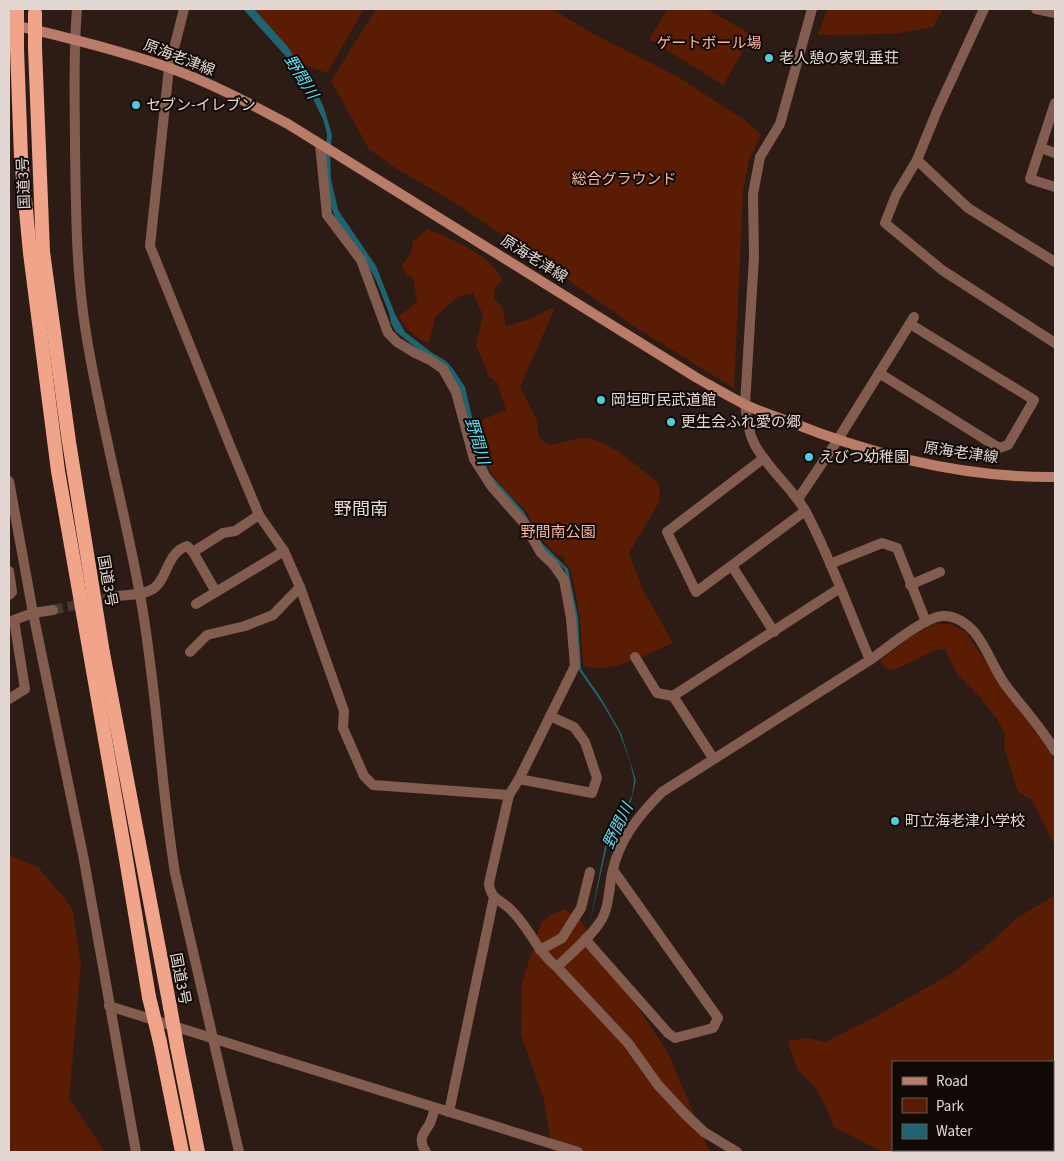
<svg xmlns="http://www.w3.org/2000/svg" width="1064" height="1161" font-family="'Source Sans 3','Noto Sans JP',sans-serif">
<style>
.green{fill:#5a1d04;fill-rule:evenodd}
.water{fill:#1d6571}
.lines{fill:none;stroke-linecap:round;stroke-linejoin:round}
.minor-tunnel{stroke:#483832;stroke-width:10;stroke-dasharray:10 5;stroke-linecap:butt}
.minor{stroke:#815c4f;stroke-width:10}
.tertiary{stroke:#815c4f;stroke-width:10}
.secondary{stroke:#b87c68;stroke-width:10}
.trunk{stroke:#f0a48a;stroke-width:14}
.trunk-bridge{stroke:#f0a48a;stroke-width:14}
.poi-dot{fill:#55cadf;stroke:#100906;stroke-width:2}
.labels{text-anchor:middle;dominant-baseline:central;stroke-width:4;stroke-linejoin:round;paint-order:stroke}
.park-label{font-size:15px;fill:#fdb79e;stroke:#100906}
.street-label{font-size:15px;fill:#e3d7d3;stroke:#100906}
.poi-label{font-size:15px;fill:#e3d7d3;stroke:#100906;text-anchor:start}
.water-label{font-size:16px;font-style:italic;fill:#5adff7;stroke:#100906}
.quarter-label{font-size:18px;fill:#e3d7d3;stroke:#100906}
</style>
<rect width="100%" height="100%" fill="#2d1c16"/>
<g class="green">
<polygon points="249,9 364,9 327,73 295,61"/>
<polygon points="376,9 552,9 590,32 678,77 746,121 761,135 749,160 743,191 734,388 638,329 550,267 449,199 397,169 369,149 331,81"/>
<polygon points="668,9 707,9 752,35 723,85 649,39"/>
<polygon points="827,9 943,9 933,27 893,34 818,35"/>
<path d="M428,229C451,239 492,255 502,280L495,288L494,299L502,306L506,326L530,319L551,308L554,310L520,387L537,420L539,438L549,445C561,443 573,439 584,438C606,437 643,471 660,485L659,502L629,553L642,588L673,643C650,653 608,676 583,665C582,635 579,605 572,576C571,568 564,563 563,555L561,557C543,546 536,529 526,512H527L504,490L491,473L480,446L478,430L482,420L506,410L497,382L488,376L486,368L476,345L483,315L473,293L459,296L435,317L429,344C414,335 407,332 399,316L417,302L413,278L405,274L402,265L411,253L413,241Z"/>
<polygon points="934,624 951,624 966,632 1001,686 1041,738 1055,762 1055,847 1032,800 1018,792 1004,747 1005,734 997,719 979,696 958,675 945,649 936,650 926,654 912,662 893,670 886,668 880,660 912,636"/>
<polygon points="9,855 38,867 72,908 81,964 69,1098 105,1152 9,1152"/>
<path d="M1055,895V1152H883L834,1127L826,1106L814,1086L797,1069L788,1041L807,1038L825,1042L873,1018L949,975L983,949L1017,918ZM893,1062H1053V1150H893Z"/>
<polygon points="564,909 580,920 668,1053 710,1152 553,1152 543,1096 521,1035 522,983 541,923 551,915"/>
</g>
<polygon class="water" points="243,9 254,9 287,46 314,86 324,108 332,135 330,153 331,179 338,210 376,266 395,314 405,332 431,352 446,361 453,369 465,387 480,451 490,474 524,512 542,543 568,569 578,617 581,669 601,698 621,733 636,780 631,801 625,816 614,829 607,846 590,922 605,846 613,828 623,815 632,795 634,780 630,762 619,732 602,703 579,670 565,570 543,548 479,461 461,391 451,375 396,332 391,323 389,313 376,280 358,248 336,220 331,206 325,167 327,134 323,119 308,89 291,62"/>
<g class="lines">
<polyline class="minor-tunnel" points="53,610 118,596"/>
<g class="minor">
<path d="M77,9C73,55 75,102 75,149C76,210 76,272 86,333C100,421 124,507 140,595C157,687 160,781 175,873L239,1152"/>
<polyline points="184,9 169,68 150,246 231,448 259,515 284,551 300,587 344,711 343,728 364,776 373,785 509,795"/>
<polyline points="984,9 937,111 917,160 896,195 885,223 942,270 1055,343"/>
<polyline points="1055,103 1030,179 1055,187"/>
<path d="M320,144L327,215L361,260L388,333L397,342L415,353L430,360L443,369L456,392L474,459L492,487L523,522L541,553L553,564L564,580L571,618L575,666L519,779L509,795L489,883C490,899 500,899 510,909C529,926 536,951 557,967L628,1043L658,1085L686,1115L704,1132L737,1152"/>
<polyline points="1041,148 1055,153"/>
<polyline points="917,160 968,208 1055,262"/>
<polyline points="879,373 999,448 1008,445 1034,400 910,324"/>
<polyline points="764,458 667,532 696,592 805,511"/>
<polyline points="9,481 33,613 84,860 136,1152"/>
<polyline points="798,499 837,441 914,317"/>
<polyline points="193,552 216,592"/>
<polyline points="830,564 882,543 897,548 926,622"/>
<polyline points="732,566 774,632"/>
<polyline points="9,571 12,592 9,595"/>
<polyline points="910,585 940,572"/>
<path d="M118,596C129,595 142,595 153,589C168,579 166,553 187,546L193,552L223,533L235,531L259,515"/>
<polyline points="196,604 284,551"/>
<polyline points="190,652 207,635 245,626 273,615 300,587"/>
<polyline points="635,657 657,693 673,696"/>
<path d="M870,660C887,648 923,618 942,616C955,615 968,624 975,633C988,649 994,670 1007,687C1023,708 1041,727 1055,751"/>
<polyline points="9,699 25,689 14,620 33,613 53,610"/>
<polyline points="713,758 673,696 840,588"/>
<polyline points="519,779 592,793 597,778 585,742 574,727 550,716"/>
<polyline points="585,939 668,1033 675,1038 713,1028 718,1018 613,870"/>
<polyline points="540,950 562,938 581,908 590,872"/>
<polyline points="449,1112 494,897"/>
<path d="M426,1152C418,1140 422,1135 429,1125C432,1120 433,1113 435,1108"/>
</g>
<g class="tertiary">
<polyline points="1036,9 1055,13"/>
<path d="M557,967C570,954 590,938 600,922C609,909 609,889 612,873C619,840 638,816 662,792L870,660C849,611 831,559 806,512C792,488 769,470 755,445C748,432 747,418 745,404L754,257L753,194L760,157L780,124L812,9"/>
<polyline points="109,1006 578,1152"/>
</g>
<path class="secondary" d="M9,24C62,36 115,49 167,67C209,82 249,103 288,124L697,378C713,387 728,396 744,404C758,411 774,416 790,422C873,455 964,478 1055,477"/>
<g class="trunk">
<polyline points="35,48 43,252 69,442 103,653 170,1007"/>
<polyline points="17,49 21,157 30,253 58,471 125,853 149,997"/>
<polyline points="160,1042 182,1152"/>
<polyline points="177,1046 198,1152"/>
</g>
<g class="trunk-bridge">
<polyline points="35,13 35,48"/>
<polyline points="17,49 17,11"/>
<polyline points="149,997 160,1042"/>
<polyline points="170,1007 177,1046"/>
</g>
</g>
<g class="poi-dot">
<circle cx="769" cy="58" r="5"/>
<circle cx="136" cy="105" r="5"/>
<circle cx="601" cy="400" r="5"/>
<circle cx="671" cy="422" r="5"/>
<circle cx="809" cy="457" r="5"/>
<circle cx="895" cy="821" r="5"/>
</g>
<g class="labels">
<g class="park-label">
<text x="709" y="43">ゲートボール場</text>
<text x="624" y="179">総合グラウンド</text>
<text x="558" y="532">野間南公園</text>
</g>
<g class="street-label">
<text transform="translate(179 58) rotate(21)">原海老津線</text>
<text transform="translate(24 183) rotate(-92)">国道3号</text>
<text transform="translate(534 259) rotate(32)">原海老津線</text>
<text transform="translate(961 453) rotate(8)">原海老津線</text>
<text transform="translate(107 581) rotate(80)">国道3号</text>
<text transform="translate(180 979) rotate(79)">国道3号</text>
</g>
<g class="poi-label">
<text x="779" y="58">老人憩の家乳垂荘</text>
<text x="146" y="105">セブン-イレブン</text>
<text x="611" y="400">岡垣町民武道館</text>
<text x="681" y="422">更生会ふれ愛の郷</text>
<text x="819" y="457">えびつ幼稚園</text>
<text x="905" y="821">町立海老津小学校</text>
</g>
<g class="water-label">
<text transform="translate(301 77) rotate(58)">野間川</text>
<text transform="translate(477 441) rotate(73)">野間川</text>
<text transform="translate(618 826) rotate(-64)">野間川</text>
</g>
<g class="quarter-label">
<text x="361" y="509">野間南</text>
</g>
</g>
<rect width="1064" height="1161" fill="none" stroke="#e3d7d3" stroke-width="20"/>
<rect x="892" y="1061" width="162" height="90" fill="#100906" stroke="#645b58"/>
<rect x="902" y="1077" width="25" height="8" fill="#b87c68" stroke="#645b58"/>
<text x="936" y="1086" font-size="15" fill="#e3d7d3">Road</text>
<rect x="902" y="1098" width="25" height="15" fill="#5a1d04" stroke="#645b58"/>
<text x="936" y="1111" font-size="15" fill="#e3d7d3">Park</text>
<rect x="902" y="1124" width="25" height="15" fill="#1d6571" stroke="#645b58"/>
<text x="936" y="1136" font-size="15" fill="#e3d7d3">Water</text>
</svg>
